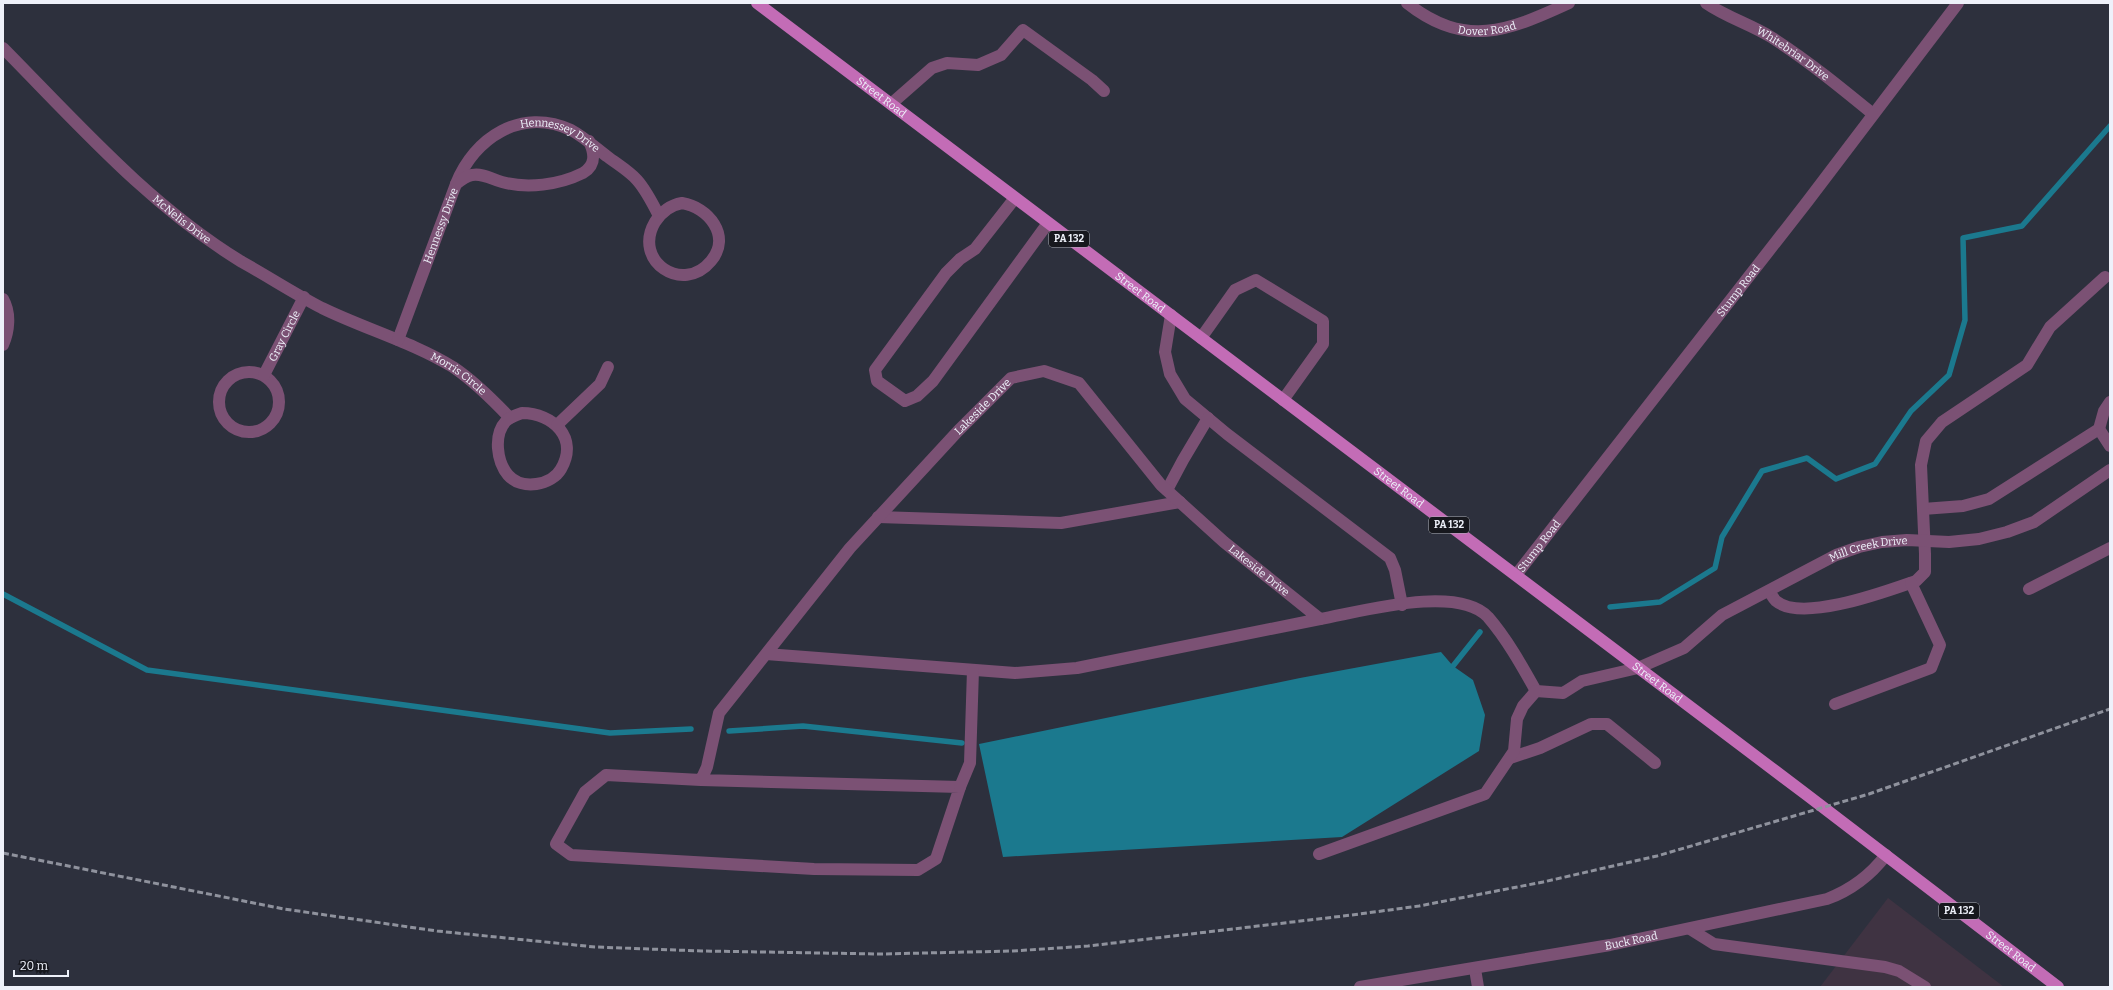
<svg xmlns="http://www.w3.org/2000/svg" width="2113" height="990" font-family="Bitter,serif">
<style>
.commercial{fill:#3f3342}
.water{fill:#1b798e}
.lines{fill:none;stroke-linecap:round;stroke-linejoin:round}
.stream{stroke:#1b798e;stroke-width:5.5}
.minor{stroke:#7b5174;stroke-width:12}
.major{stroke:#c36cb6;stroke-width:12}
.rail{stroke:#8f929d;stroke-width:3;stroke-dasharray:6 3;stroke-linecap:butt}
.labels{text-anchor:middle;dominant-baseline:central;stroke-width:3;stroke-linejoin:round;paint-order:stroke}
.shield{fill:#17181e;stroke:#aeb0b8;stroke-width:1}
.shield-label{font-size:10px;font-weight:bold;fill:#eef1fa}
.street-label{font-size:11px;fill:#eef1fa;stroke:#17181e}
</style>
<rect width="100%" height="100%" fill="#2d303d"/>
<polygon class="commercial" points="1888,898 2004,987 1820,987"/>
<polygon class="water" points="1441,652 1453,666 1473,680 1485,715 1479,751 1342,837 1003,857 979,744 1300,678"/>
<g class="lines">
<g class="stream">
<polyline points="3,594 147,670 610,733 691,729"/>
<polyline points="1610,607 1660,602 1715,568 1722,537 1762,471 1807,458 1836,479 1875,464 1911,411 1949,375 1965,320 1963,238 2022,226 2110,126"/>
<polyline points="1453,666 1480,632"/>
<polyline points="729,731 803,726 962,743"/>
</g>
<g class="minor">
<path id="s1" d="M1407,3C1465,49 1508,31 1569,3"/>
<path id="s2" d="M1706,3C1726,17 1750,24 1771,37C1807,60 1840,87 1873,114"/>
<path id="s3" d="M3,48C78,124 150,206 242,262C269,277 295,294 322,308C365,329 412,342 453,367C474,381 492,399 510,418"/>
<polyline points="891,104 932,68 947,63 978,65 1001,55 1023,30 1092,80 1104,91"/>
<path id="s4" d="M456,184C474,138 521,107 571,130C584,137 596,148 608,157C617,164 629,171 637,180C646,190 653,204 659,216"/>
<polyline points="1015,198 975,249 960,259 946,273 875,370 877,381 905,401 917,396 933,381 1048,223"/>
<path d="M682,203C708,207 732,236 711,261C683,295 632,261 655,222C662,211 671,205 682,203Z"/>
<path d="M3,299C11,313 9,331 3,345"/>
<polyline points="1171,315 1165,352 1170,374 1185,399 1227,434 1390,558 1395,570 1402,605"/>
<polyline points="1201,338 1235,290 1256,280 1323,321 1323,344 1283,400"/>
<path id="s5" d="M398,340L456,184C461,180 466,176 472,175C483,173 491,179 502,182C527,189 559,185 583,173C596,165 595,154 589,141"/>
<circle cx="249" cy="402" r="30"/>
<path id="s6" d="M264,375L304,297"/>
<path d="M522,413C553,413 579,438 561,469C552,485 522,491 508,475C497,462 493,435 506,421C510,417 516,415 522,413Z"/>
<polyline points="557,425 600,384 608,367"/>
<polyline points="2099,429 2110,446"/>
<polyline points="1167,490 1183,460 1208,418"/>
<polyline points="1923,509 1963,506 1989,499 2099,429 2104,411 2110,402"/>
<polyline points="878,517 1061,523 1180,502"/>
<path id="s7" d="M1516,575L1807,202L1958,3"/>
<polyline points="2029,589 2110,548"/>
<path d="M1769,591C1771,594 1773,598 1776,601C1802,623 1887,591 1916,581L1925,572V554L1921,465L1926,441L1942,422L2027,365L2050,327L2105,277"/>
<path id="s8" d="M1320,619C1360,612 1457,584 1488,617C1507,639 1522,666 1536,691L1563,693L1582,681L1638,668L1684,648L1722,615L1836,555L1859,547L1882,542L1907,540L1949,542L1979,539L2007,532L2034,522L2110,470"/>
<polyline points="1835,704 1931,668 1940,645 1911,583"/>
<polyline points="1510,758 1540,748 1591,724 1607,724 1655,763"/>
<path id="s9" d="M701,780L960,787L936,859L918,870L814,869L571,855L556,844L585,792L606,775L701,780L707,767L719,713L850,548L958,431L1011,378L1044,371L1079,383L1161,485L1224,542L1320,619L1077,668L1015,673L766,654"/>
<polyline points="960,787 970,763 973,670"/>
<polyline points="1319,854 1485,794 1514,751 1517,719 1523,706 1536,691"/>
<polyline points="1690,929 1714,944 1885,967 1899,971 1925,987"/>
<polyline points="1475,969 1478,987"/>
<path id="s10" d="M1360,987L1610,945L1827,899C1851,890 1870,876 1886,855"/>
</g>
<path class="major" id="s11" d="M757,3L1807,795L2058,987"/>
<polyline class="rail" points="3,853 284,909 437,931 595,947 702,951 881,954 1013,951 1088,946 1352,915 1419,906 1543,882 1657,856 1869,794 2110,709"/>
</g>
<g class="labels">
<g class="shield">
<rect x="1049" y="231" width="40" height="16" rx="3"/>
<rect x="1429" y="517" width="40" height="16" rx="3"/>
<rect x="1939" y="903" width="40" height="16" rx="3"/>
</g>
<g class="shield-label">
<text x="1069" y="239">PA 132</text>
<text x="1449" y="525">PA 132</text>
<text x="1959" y="911">PA 132</text>
</g>
<g class="street-label">
<text stroke="none"><textPath href="#s1" startOffset="87">Dover Road</textPath></text>
<text stroke="none"><textPath href="#s2" startOffset="101">Whitebriar Drive</textPath></text>
<text stroke="none"><textPath href="#s11" startOffset="156">Street Road</textPath></text>
<text stroke="none"><textPath href="#s4" startOffset="134">Hennessey Drive</textPath></text>
<text stroke="none"><textPath href="#s3" startOffset="248">McNelis Drive</textPath></text>
<text stroke="none"><textPath href="#s5" startOffset="122">Hennessy Drive</textPath></text>
<text stroke="none"><textPath href="#s7" startOffset="361">Stump Road</textPath></text>
<text stroke="none"><textPath href="#s11" startOffset="480">Street Road</textPath></text>
<text stroke="none"><textPath href="#s6" startOffset="44">Gray Circle</textPath></text>
<text stroke="none"><textPath href="#s3" startOffset="566">Morris Circle</textPath></text>
<text stroke="none"><textPath href="#s9" startOffset="1378">Lakeside Drive</textPath></text>
<text stroke="none"><textPath href="#s11" startOffset="804">Street Road</textPath></text>
<text stroke="none"><textPath href="#s7" startOffset="37">Stump Road</textPath></text>
<text stroke="none"><textPath href="#s8" startOffset="631">Mill Creek Drive</textPath></text>
<text stroke="none"><textPath href="#s9" startOffset="1750">Lakeside Drive</textPath></text>
<text stroke="none"><textPath href="#s11" startOffset="1128">Street Road</textPath></text>
<text stroke="none"><textPath href="#s10" startOffset="275">Buck Road</textPath></text>
<text stroke="none"><textPath href="#s11" startOffset="1572">Street Road</textPath></text>
</g>
</g>
<rect width="2113" height="990" fill="none" stroke="#eef1fa" stroke-width="8"/>
<path d="M14 970v6h54v-6" fill="none" stroke="#eef1fa" stroke-width="2"/>
<text x="20" y="970" font-size="12" fill="#eef1fa" stroke="#17181e" stroke-width="3" paint-order="stroke">20 m</text>
</svg>
